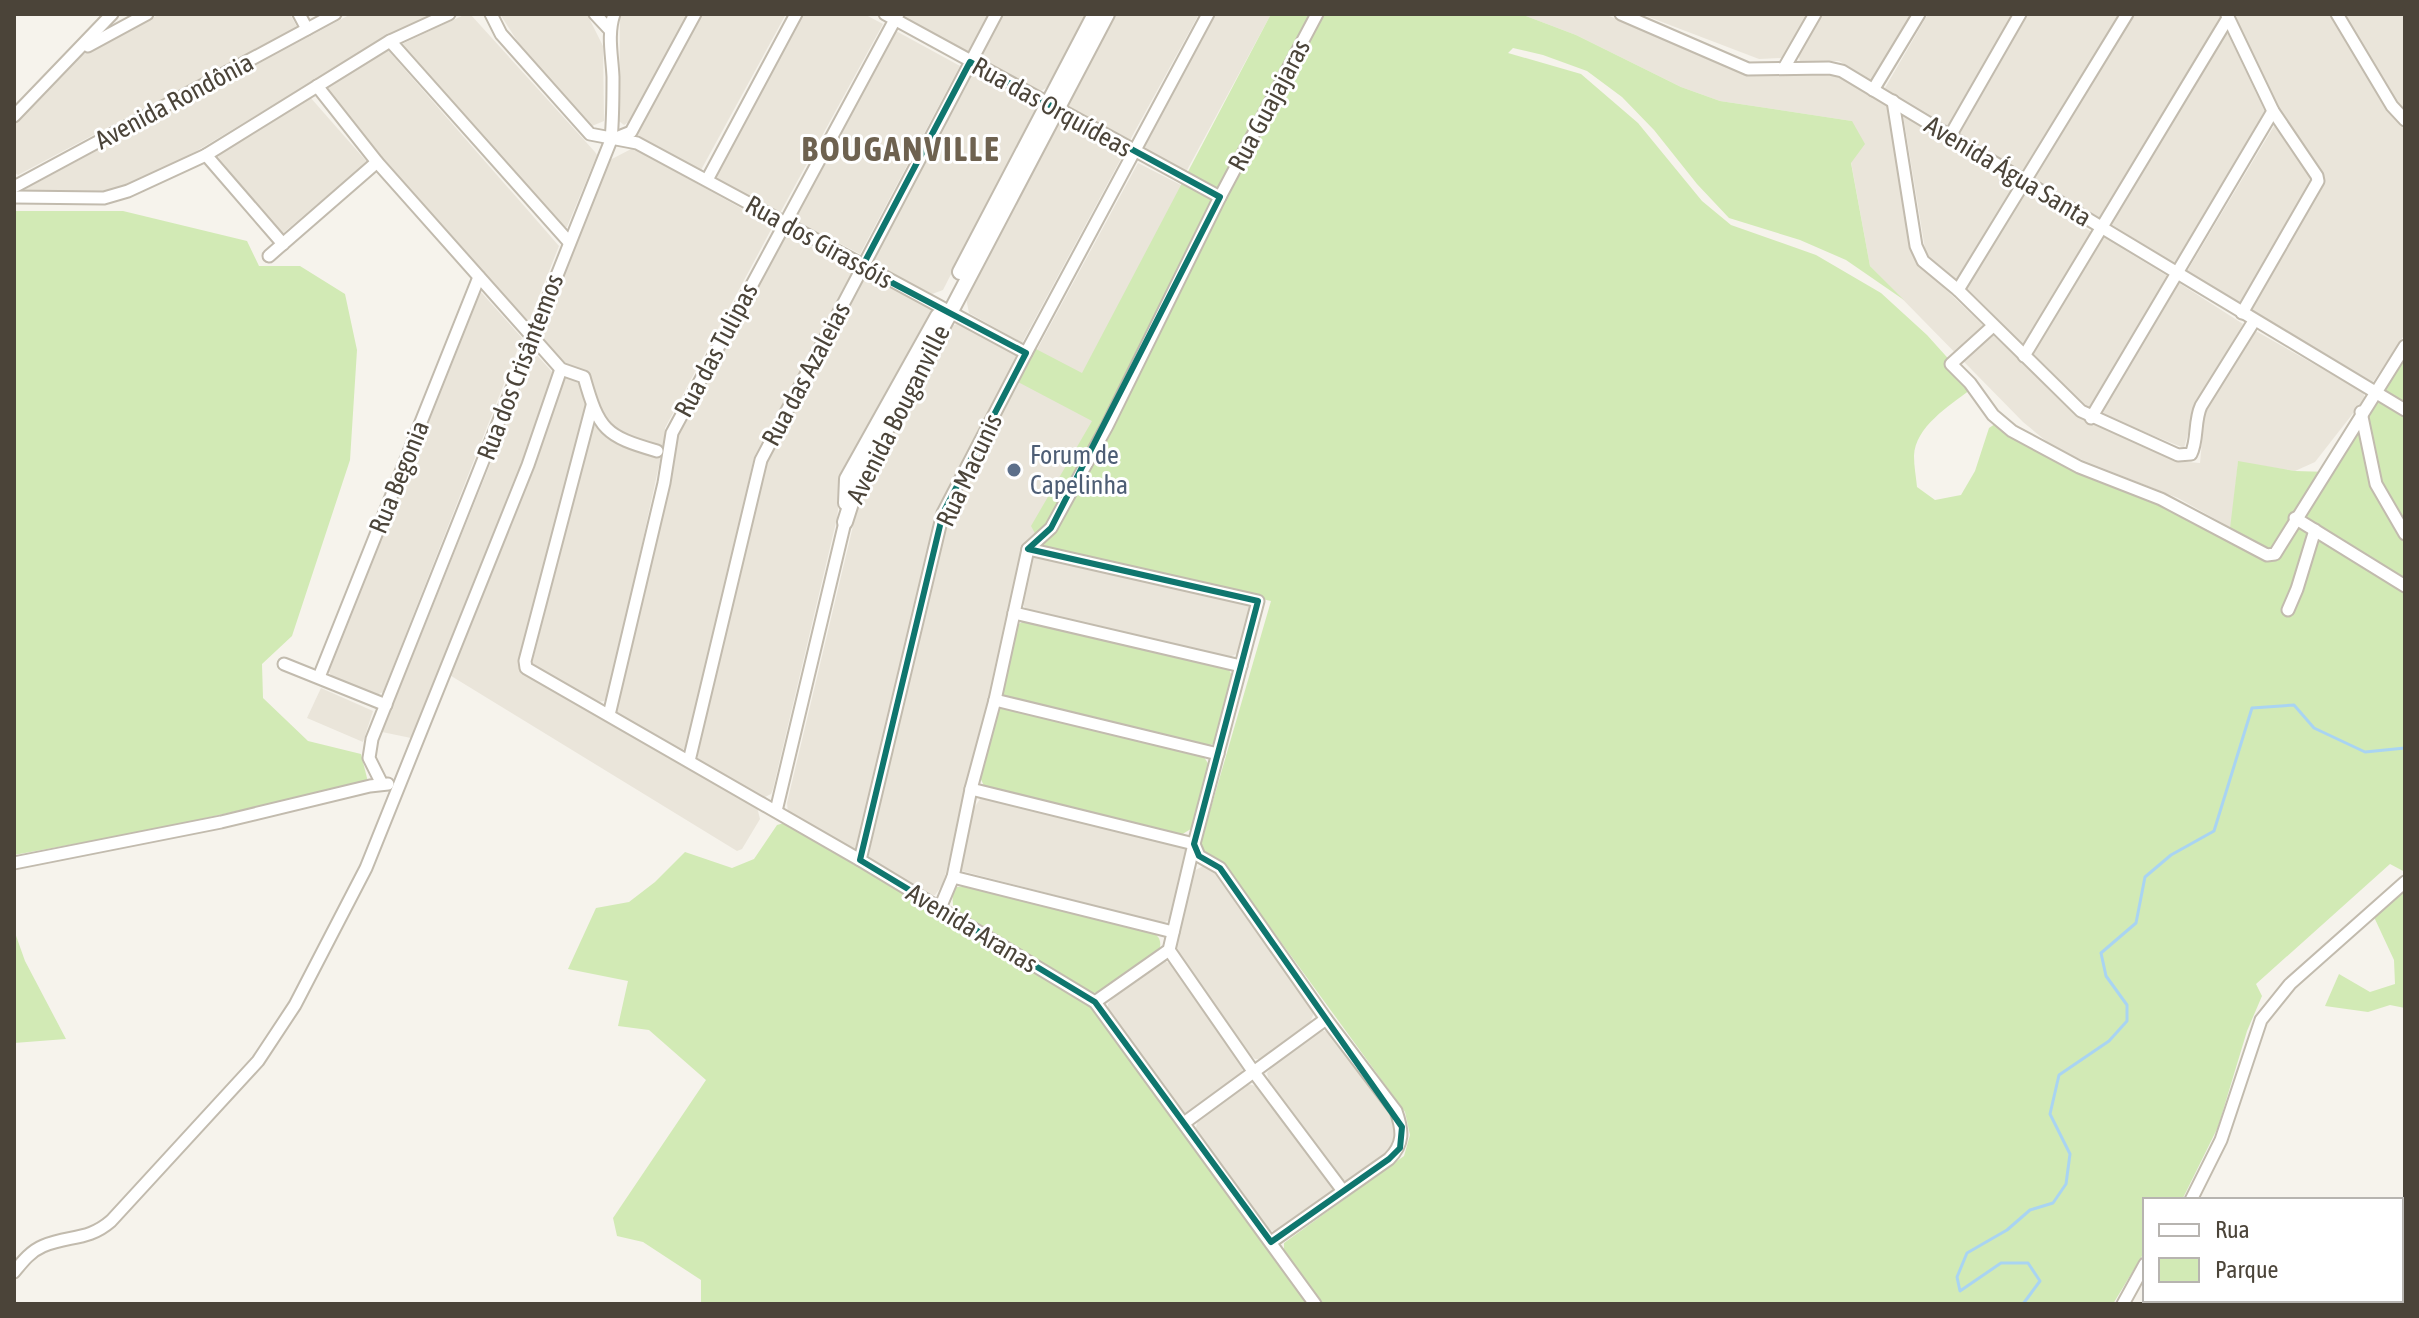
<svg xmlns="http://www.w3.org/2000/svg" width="2419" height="1318" font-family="'Asap Condensed',sans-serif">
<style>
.residential{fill:#eae5da}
.green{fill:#d2eab5}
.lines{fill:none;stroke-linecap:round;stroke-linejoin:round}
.stream{stroke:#a9d4f2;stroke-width:3}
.minor-casing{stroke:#c2bbae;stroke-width:15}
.tertiary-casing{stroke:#c2bbae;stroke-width:18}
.minor{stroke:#fff;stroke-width:11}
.tertiary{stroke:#fff;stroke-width:14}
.marked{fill:none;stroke:#0f766e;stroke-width:6;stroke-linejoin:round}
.service-dot{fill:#5c6f8a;stroke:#fff;stroke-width:3}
.labels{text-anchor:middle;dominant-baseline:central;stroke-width:6;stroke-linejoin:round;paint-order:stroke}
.street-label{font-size:26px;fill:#4b4439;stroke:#fff}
.service-label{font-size:26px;fill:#4e5e75;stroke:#fff;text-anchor:start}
.district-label{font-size:34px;font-weight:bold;letter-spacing:2px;fill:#6e6250;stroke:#fff}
</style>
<rect width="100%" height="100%" fill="#f6f3ec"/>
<g class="residential">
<polygon points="160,14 290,14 297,27 18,175 14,172 14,124 78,57"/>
<polygon points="351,14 437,14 386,38 158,174 107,193 18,193"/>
<polygon points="466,14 471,15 595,152 597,155 567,227 562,228 400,45"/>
<polygon points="500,14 587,14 603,46 604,121 592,126 521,47"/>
<polygon points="620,14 688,14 630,121 624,125 619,121"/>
<polygon points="702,14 786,14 701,170 636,136"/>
<polygon points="804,14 864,14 883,24 780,213 715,178"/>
<polygon points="904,14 989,14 968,55 902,18"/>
<polygon points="1004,14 1087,14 1046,88 1039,92 979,60"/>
<polygon points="1113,14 1199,14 1130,140 1069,109 1067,100"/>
<polygon points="1216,14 1271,14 1186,172 1144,148"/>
<polygon points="1521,14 1604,14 1763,76 1783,73 1842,76 1888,107 1915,260 2068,407 2094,422 2188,462 2200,463 2205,410 2254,330 2363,392 2365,398 2315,462 2295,471 2238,462 2231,528 2178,498 2057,450 2023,422 1870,266 1851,162 1852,121 1720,101 1681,87 1576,35"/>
<polygon points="1641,14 1809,14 1782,58 1759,59"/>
<polygon points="1821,14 1913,14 1873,81 1839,61 1800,61 1798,53"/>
<polygon points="1928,14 2015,14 1950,127 1885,88"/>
<polygon points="2028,14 2121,14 2025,175 1960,133"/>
<polygon points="2134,14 2221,15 2102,219 2031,179"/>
<polygon points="2234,14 2331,14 2387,110 2405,129 2405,334 2373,382 2250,309 2325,180 2277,109"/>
<polygon points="2343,14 2405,14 2405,113 2397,105"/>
<polygon points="896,31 960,66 860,254 793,219"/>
<polygon points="2225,34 2228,34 2265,112 2177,265 2111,224"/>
<polygon points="387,49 559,246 530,319 525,321 323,89"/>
<polygon points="973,74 1034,107 1034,111 943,290 932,294 871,263"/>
<polygon points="310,97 367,162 282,234 218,157 223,151"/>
<polygon points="1903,115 2018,184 1957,284 1926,255"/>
<polygon points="1059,121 1070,122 1123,155 1022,343 969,313 966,298"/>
<polygon points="2274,126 2314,181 2239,304 2186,273"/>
<polygon points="633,148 773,226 665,428 664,448 638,443 611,430 595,398 589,372 560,361 539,337 610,160"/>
<polygon points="1138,163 1214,202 1054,516 1023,547 990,697 943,884 935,895 928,895 869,861 868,858 946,518"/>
<polygon points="2027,191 2093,233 2024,348 1965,290"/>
<polygon points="787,234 854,269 754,457 690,742 687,748 679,751 617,715 617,698 677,438"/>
<polygon points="2103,237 2169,277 2089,409 2082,405 2031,355"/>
<polygon points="866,273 935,310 842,479 837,518 773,789 771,794 763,798 698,761 698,753 767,459"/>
<polygon points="2179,283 2243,324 2197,402 2184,448 2100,414"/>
<polygon points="481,292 522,338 383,692 377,695 332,676 328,671 477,296"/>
<polygon points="961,322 1020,355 939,506 860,844 858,848 848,849 788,813 787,803 863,484 950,327"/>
<polygon points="535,353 554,374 527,458 411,738 382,732"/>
<polygon points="564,375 583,385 587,406 520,670 757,807 760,819 742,849 737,851 448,674"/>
<polygon points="600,424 636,449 661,456 609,696 604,701 594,703 532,663 593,427"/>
<polygon points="1037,555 1250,605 1251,611 1239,653 1227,658 1026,610 1021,600 1032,556"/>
<polygon points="321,688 373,711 363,742 307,718"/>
<polygon points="980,799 988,799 1183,846 1188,855 1173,918 1163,923 1154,921 962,871 961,865 974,808"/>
<polygon points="1203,866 1214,869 1221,877 1314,1013 1309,1025 1261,1059 1255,1059 1246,1051 1176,949 1194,871"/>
<polygon points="1165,961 1176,967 1243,1068 1242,1075 1185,1115 1180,1112 1108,1014 1108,1004 1117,993"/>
<polygon points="1322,1030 1332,1034 1392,1115 1397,1135 1390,1153 1348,1183 1342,1179 1269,1081 1267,1073 1273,1065"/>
<polygon points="1248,1084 1260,1087 1333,1187 1332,1194 1277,1233 1265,1228 1195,1131 1198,1120"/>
</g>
<g class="green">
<path d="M1271,14H1521L1576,35L1681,87L1720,101L1852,121L1865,144L1851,163L1870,266L1904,300L1846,260L1800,240L1729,218L1697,184L1654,130L1622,97L1587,71L1543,55L1513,48L1508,53L1581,74L1638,123L1702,201L1731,225L1816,255L1881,293L1927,335L1963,375L1970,390C1949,406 1915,427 1914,456C1914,466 1916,477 1917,487L1935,500L1961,495L1975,471L1989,428L2001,420L2039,451L2135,490L2229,537L2238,461L2295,471L2329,472L2405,359V872L2390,864L2256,984L2262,996L2247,1031L2218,1127L2182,1200H2145V1251L2113,1304H1322L1284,1252V1243L1404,1156L1410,1135L1405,1112L1224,864L1204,851L1201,842L1271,601L1043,548L1031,526L1092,421L1018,382L1036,349L1082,373Z"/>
<polygon points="14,211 123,211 247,241 259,266 300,266 345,294 357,350 350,460 292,636 262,664 263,698 308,741 361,754 368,782 156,829 14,855"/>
<polygon points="1026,620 1229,670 1233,677 1215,744 1203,746 1004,696 1002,692 1017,625"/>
<polygon points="999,709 1005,709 1204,757 1209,765 1194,827 1181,835 984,786 979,775"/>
<polygon points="784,823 1091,1005 1307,1304 701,1304 701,1280 643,1242 617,1236 613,1218 706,1080 649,1030 618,1026 628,981 568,969 596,908 629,902 655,882 685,852 732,868 754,859 777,825"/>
<path d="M966,886L1151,932C1160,935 1162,943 1159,951L1101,992L1091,993L956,911L953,905L952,891L957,887Z"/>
<polygon points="2405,887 2405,1008 2390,1005 2368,1012 2325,1006 2339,974 2370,992 2395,984 2394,960 2374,917"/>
<polygon points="14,930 25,961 66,1039 14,1043"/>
</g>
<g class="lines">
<polyline class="stream" points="2023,1304 2040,1281 2028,1263 2001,1263 1960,1291 1957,1277 1967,1253 2007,1230 2030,1210 2053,1203 2066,1184 2070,1154 2050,1114 2059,1075 2109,1041 2127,1021 2127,1005 2106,976 2101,953 2136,923 2145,877 2171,855 2214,831 2252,708 2294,705 2314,728 2365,752 2405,748"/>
<g class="minor-casing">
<g id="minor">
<polyline points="299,14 307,29"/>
<polyline points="491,14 501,34 590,134 637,143 1026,353"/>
<polyline points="595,14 609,29"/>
<polyline points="885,14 1220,197"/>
<polyline points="1621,14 1748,69 1829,68 1842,71 2405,410"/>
<polyline points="2337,14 2392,106 2405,120"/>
<polyline points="2227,15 2273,111 2317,176 2318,181 2242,313"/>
<polyline points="390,41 569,242"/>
<polyline points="88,46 147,14"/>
<polyline points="1784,68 1815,14"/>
<path d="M317,86L377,162L561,369L584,377C599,430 605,436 657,451"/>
<polyline points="1873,90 1919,14"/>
<path d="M1893,101L1916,246L1923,261L1958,290L2081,411L2178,455L2191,454C2198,440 2194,421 2201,406L2254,321"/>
<polyline points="14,116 112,14"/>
<polyline points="1950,136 2020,14"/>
<path d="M611,140C613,119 613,98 613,77C612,55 607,35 614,14"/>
<polyline points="206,155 283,244"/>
<polyline points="707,180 796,14"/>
<polyline points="14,187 335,14"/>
<polyline points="14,197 104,198 128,191 206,155 390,41 449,14"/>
<polyline points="269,256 377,162"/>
<polyline points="1958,290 2127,14"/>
<polyline points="1993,326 1951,364 1970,383 1993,415 2012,431 2079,467 2161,499 2267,555 2275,554 2405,346"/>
<polyline points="2024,356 2228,18"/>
<polyline points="592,406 525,661 526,668 860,860 1095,1002 1315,1304"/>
<polyline points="2361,412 2376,484 2405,534"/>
<polyline points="2091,418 2273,111"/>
<polyline points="2295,518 2405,586"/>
<polyline points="1028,549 1258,601 1194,844 1169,950 1095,1002"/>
<polyline points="2288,610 2297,589 2315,530"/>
<polyline points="1014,613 1241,666"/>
<polyline points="284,664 386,705"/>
<polyline points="319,677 479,277"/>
<polyline points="995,700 1218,754"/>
<polyline points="609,715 664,483 672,433 898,14"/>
<polyline points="689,761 761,460 996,14"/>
<polyline points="382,784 369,758 372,739 611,140 631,132 695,14"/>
<path d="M971,789L1194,844L1199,856L1220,868L1326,1019L1396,1111C1403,1131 1404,1144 1389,1159L1271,1242"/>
<polyline points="776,811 845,522"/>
<polyline points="860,860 943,513 1026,353 1208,14"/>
<polyline points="14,863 221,822 370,786 388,784"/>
<polyline points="953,877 1173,932"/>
<polyline points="940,908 953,877 971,789 995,700 1028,549 1051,528 1107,426 1220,197 1317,14"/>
<polyline points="1169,950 1253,1071 1343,1191"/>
<polyline points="1184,1123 1326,1019"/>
<polyline points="2191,1200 2221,1140 2261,1020 2290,984 2405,882"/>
<path d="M14,1272C23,1261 31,1251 43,1246C69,1235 88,1241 111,1221L258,1061L295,1005L366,868L528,465L561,369"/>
<polyline points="2123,1304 2145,1264"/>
</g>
</g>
<g class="tertiary-casing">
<g id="tertiary">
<polyline points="960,272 1095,14"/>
<polyline points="846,503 847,479 938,316"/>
<polyline points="845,522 858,481 950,313 1107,14"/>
</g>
</g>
<use href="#minor" class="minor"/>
<use href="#tertiary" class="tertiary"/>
</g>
<path class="marked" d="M970,62L1220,197L1051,528L1028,549L1258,601L1194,844L1199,856L1220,868L1402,1127L1400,1148L1389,1159L1271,1242L1095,1002L860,860L943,513L1026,353L862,267Z"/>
<circle class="service-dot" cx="1014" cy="470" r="8"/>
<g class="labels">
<g class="street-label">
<text transform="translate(174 101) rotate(-28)">Avenida Rondônia</text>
<text transform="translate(1269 105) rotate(-62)">Rua Guajajaras</text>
<text transform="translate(1052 107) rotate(29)">Rua das Orquídeas</text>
<text transform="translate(2008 171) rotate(31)">Avenida Água Santa</text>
<text transform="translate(819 242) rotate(29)">Rua dos Girassóis</text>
<text transform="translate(716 350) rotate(-62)">Rua das Tulipas</text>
<text transform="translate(520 367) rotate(-69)">Rua dos Crisântemos</text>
<text transform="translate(806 374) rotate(-62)">Rua das Azaleias</text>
<text transform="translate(898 414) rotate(-63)">Avenida Bouganville</text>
<text transform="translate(969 470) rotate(-65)">Rua Macunis</text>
<text transform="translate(399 477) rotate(-68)">Rua Begonia</text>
<text transform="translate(972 928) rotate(31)">Avenida Aranas</text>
</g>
<g class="service-label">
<text x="1030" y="455">Forum de<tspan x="1030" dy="30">Capelinha</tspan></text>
</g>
<g class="district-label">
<text x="901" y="148">BOUGANVILLE</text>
</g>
</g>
<rect width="2419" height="1318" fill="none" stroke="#4b4439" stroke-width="32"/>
<rect x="2143" y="1198" width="260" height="104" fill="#ffffff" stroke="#b7b4b0" stroke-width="2"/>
<rect x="2159" y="1224" width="40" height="12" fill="#ffffff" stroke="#b7b4b0" stroke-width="2"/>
<text x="2215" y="1238" font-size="24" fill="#4b4439">Rua</text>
<rect x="2159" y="1258" width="40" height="24" fill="#d2eab5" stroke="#b7b4b0" stroke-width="2"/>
<text x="2215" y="1278" font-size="24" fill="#4b4439">Parque</text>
</svg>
